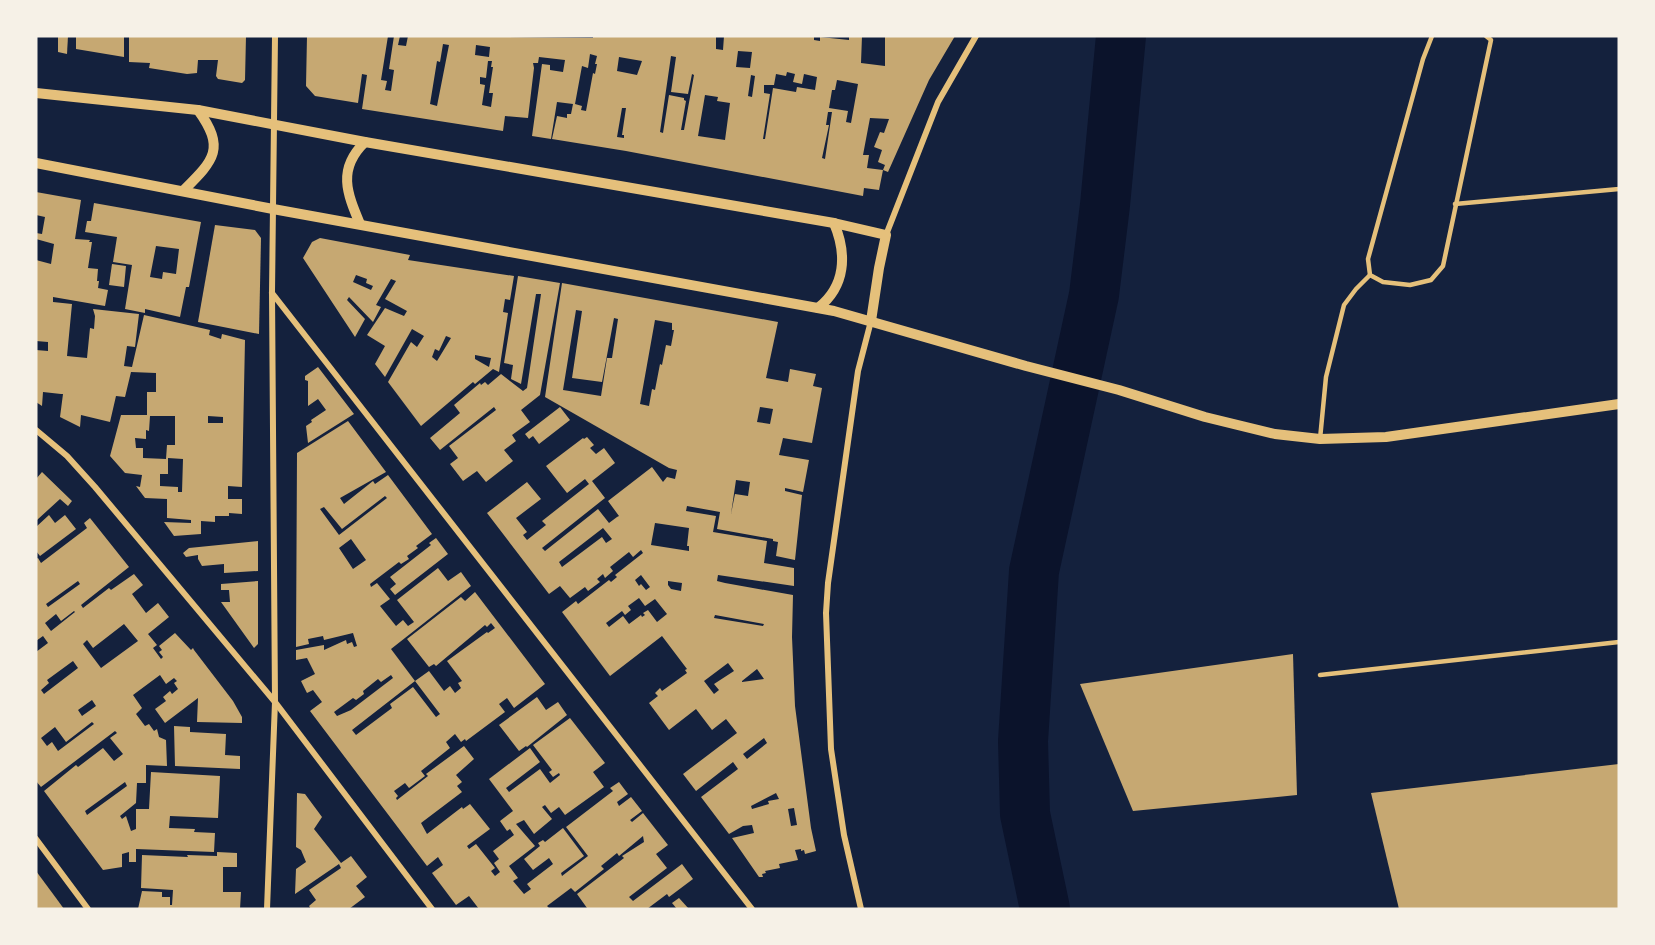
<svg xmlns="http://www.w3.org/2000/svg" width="1655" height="945" font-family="Figtree,sans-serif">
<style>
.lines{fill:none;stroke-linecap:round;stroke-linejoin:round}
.river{stroke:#0b132b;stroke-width:50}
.building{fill:#c6a872;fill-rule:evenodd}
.service{stroke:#e5c07b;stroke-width:4.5}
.minor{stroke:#e5c07b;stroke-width:6}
.tertiary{stroke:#e5c07b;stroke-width:10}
</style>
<rect width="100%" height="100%" fill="#14213d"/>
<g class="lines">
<polyline class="river" points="1045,909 1025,814 1023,741 1034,571 1094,295 1105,205 1121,36"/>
</g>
<g class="building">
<polygon points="58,36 68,36 67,54 58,52"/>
<polygon points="76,36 124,36 124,57 76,49"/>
<polygon points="129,36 246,36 245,80 242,83 218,79 216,76 218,60 198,60 197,73 187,74 149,68 150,63 129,62"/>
<path d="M307,36H388L381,80L387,81L385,90L391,91L394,70L389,69L394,36H400L398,45L406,46L408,36L593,38V36H716V49L723,50L724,36H814V40L820,41V37L849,40V36H862L861,63L885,66V36H955L929,80L888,172L883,170L879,190L864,188L863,196L626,151L552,139L557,116L567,118V114H571L573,104L557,102L551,139L532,136L542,64L550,65V70L563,72L565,60L539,57L538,63H533L534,68L528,118L505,116L503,131L362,109L367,75L362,74L358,103L315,96L306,86ZM443,44L449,45L437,106L430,104L437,61L440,62ZM476,45L490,47L489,57L475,55ZM738,51L752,52L750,68L736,67ZM590,54L597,56L595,64H597L595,74L593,73L586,111L581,110L582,106L575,104L582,66L588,68ZM671,56L676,57L671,92L688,94L692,74L694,75L684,130H681L686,101L684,100V98L669,95L663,133L660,132ZM619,57L642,61L637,75L617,71ZM488,61H492L491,67H493L489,93H493L491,107L482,105L485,85L480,84V77L486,78ZM787,72L795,74L793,82L802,84L804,74L817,77L815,90L797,87L796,92L773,88L765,139H763L770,94L764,93V85H774L776,74L786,76ZM751,75L755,76L752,97L748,96ZM837,80L858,84L851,123L846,122L848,111L829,108L832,90H835ZM705,95L718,97L717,101L730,103L725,140L698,136ZM622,108H626L622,135H624V138L617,137ZM828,112H832L825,159L822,158L829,125H826ZM870,118L889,119L884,133L880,132L874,147L882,150L878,162L885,165L883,170L867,168L869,155H863Z"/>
<path d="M36,192L81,200L75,239L90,240L89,242H92L88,268L98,269L97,281H99L98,288L108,290L105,306L53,297V302L72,304L67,356L87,358L90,328L94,329L95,316L93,309L139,314L135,347L127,346L124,366L132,367L144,315L210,330L209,335L221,339L222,334L245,340L242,487L228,486V499H242V514L229,513V516H215V522L201,521V534L174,536L164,522L191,523V520L167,518V499L145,498L136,486L140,487L142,475L125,473L110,456L121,415H147V392H156V373L131,372L125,397L116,396L110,422L81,415L80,427L60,417L63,394H61L43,392L42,406L36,402V350L48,351V342L36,341V260L51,264L54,244L36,239V233L42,234L45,217L36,215ZM150,416H175V445H167L166,459L143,458V448H136L135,438L146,439V430L149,431ZM208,416L223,417V423H208ZM168,458L183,459L182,492H178V487L160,486V474H168Z"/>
<path d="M94,203L201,222L189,287H186L180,317L145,309V313L125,309L132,265L113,262L117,237L85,232L87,221H91ZM156,246L179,249L176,274L163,272L162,279L150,277Z"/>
<polygon points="215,225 255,230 261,238 259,334 198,322"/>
<path d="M320,238L410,255L408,260L514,276L510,300L505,299L503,312L508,313L499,372L493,369L475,384L473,382L421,426L388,382L411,342L417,347L424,336L412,329L385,377L375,364L385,346L367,335L385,308L404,316L407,311L385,299L396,281L391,279L376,305L381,307L373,322L349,297L347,300L365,319L355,337L303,258L312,242ZM356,275L367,279L366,283L373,286L371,290L353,282ZM446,336L451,338L437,361L432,357L435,349L439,351ZM475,355L491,358L489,367L475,359Z"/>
<polygon points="112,264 126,266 124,287 109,285"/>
<polygon points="518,276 560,283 540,395 521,410 530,422 512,435 516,441 504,450 513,461 486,482 477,471 463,481 450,464 458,458 449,446 496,410 494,407 440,450 430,438 460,413 454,405 480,383 481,385 485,382 488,385 501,374 523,391 527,388 541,294 536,294 521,384 511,379 513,365 504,363"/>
<path d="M562,283L778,322L766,378L788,382L790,369L816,374L813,386L822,388L812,443L783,438L779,455L809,460L803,492L785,488V491L802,495L795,560L776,556L778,542L773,541V539L717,529L720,512L687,506L686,511L716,516L713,532L767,541L764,563L794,568V586L718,575L717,581L725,583L793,595L792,637L795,706L811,828L816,851L805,854L804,850L801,851V849L795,850L798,860L779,864L780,868L765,871L766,873L762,874L763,877H759L732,838L754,833L752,825L743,826L729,834L701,797L738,769L733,762L696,791L683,774L737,733L726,719L712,730L696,709L669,730L649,703L658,696L655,693L660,688L662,691L687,673L685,670L687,669L662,636L610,676L562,612L576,601L578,604L609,580L611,582L617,577L615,575L643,553L641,550L633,557L629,552L610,567L613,571L605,578L603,574L597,579L600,582L588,591L585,587L570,598L560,586L549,594L487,513L527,482L541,499L516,518L527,532L523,535L527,540L546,525L542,521L589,484L585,479L567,493L546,466L583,438L584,439L587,437L594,445L590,448L596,454L604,448L615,463L592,481L605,498L542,548L545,551L598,509L609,523L617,517L619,516L608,501L652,467L663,482L667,477L675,479L677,470L669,468L545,397ZM576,310L582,311L572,378L602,382L614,318L618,319L612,358H607L601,396L563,390ZM655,320L672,323V330H674L671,346L666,345L662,365L660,364L655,390L652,389L649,406L640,404ZM760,407L773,409L770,424L757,422ZM736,480L750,482L748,496L735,494L731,514ZM655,523L689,528L687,546H689V551L651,545ZM603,528L612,539L606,543L602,537L562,567L559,562ZM641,575L650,587L646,590L641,584L639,586L635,580ZM668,581L682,583L681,591L671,589L668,585ZM639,598L645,606L655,599L667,614L657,622L648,610L643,613L645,615L642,617L641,615L629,624L623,616L609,627L606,623L622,611L625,615L631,610L628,606ZM715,615L764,624L763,626L714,618ZM728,663L734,671L714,684L719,690L714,694L704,681ZM757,669L764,679L742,682V681ZM764,738L767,743L747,759L743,754ZM776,793L779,799L768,801L769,804L752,809L751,806ZM794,808L797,825L791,826L788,809Z"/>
<polygon points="318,367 354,414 308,443 306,426 312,422 311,420 326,410 318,399 308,406 308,381 305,380 305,376"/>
<polygon points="560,407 570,420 539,444 533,436 529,439 525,434"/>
<path d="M348,421L386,472L340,498L344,504L373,481L375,484L388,475L432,534L416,546L418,548L407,556L409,559L401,564L399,562L370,584L371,587L377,583L390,599L380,606L396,626L403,620L408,626L414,622L397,600L438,568L448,581L461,572L471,586L391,649L415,681L352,730L356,735L392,708L390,704L413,687L436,717L440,714L415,681L429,671L444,691L450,686L455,693L461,688L458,683L462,681L447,661L487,632L488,633L495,628L491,623L487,627L485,625L436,666L434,664L429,667L407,639L461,597L465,601L475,592L545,684L514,708L507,698L499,704L505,712L466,741L465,739L461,742L455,734L446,742L450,748L421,771L425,776L409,788L405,783L394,791L398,796L396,798L397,800L428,776L426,774L464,746L474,759L456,775L462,782L457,786L462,792L421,823L427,834L462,807L463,809L470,804L490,829L467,846L469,849L476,844L495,868L491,871L495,876L500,872L494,863L499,859L493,851L514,835L510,829L507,831L500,821L513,811L489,779L530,748L540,762L506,788L509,792L540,769L550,783L560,775L559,773L553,777L549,772L552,770L533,745L570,718L605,763L593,772L604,787L565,815L559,807L551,813L545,805L542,807L552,819L534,834L524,820L516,824L535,846L509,866L518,878L513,881L524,894L531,889L527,884L553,864L549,858L533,870L524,859L540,846L538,843L543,840L545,842L563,828L584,856L561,873L562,876L588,856L566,827L613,791L610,788L619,782L628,794L617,802L619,806L631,797L642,811L630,820L632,822L643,813L668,845L656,854L667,868L629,897L633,901L682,864L693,879L669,897L667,894L647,909H585L587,908L577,894L624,858L622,856L644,842L643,836L619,856L617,853L601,866L604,869L575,892L571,888L547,906L550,909H479L469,896L456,905L432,873L443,865L438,857L427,866L310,711L322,702L313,690L307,693L301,681L315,674L307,658L296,660V650L324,645V650L346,640L347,644L352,642L354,647L357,646L353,633L324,640L323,636L308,639L309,644L296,647L297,453ZM385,496L387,498L339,535L320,509L324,507L342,529ZM351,539L366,560L353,569L339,548ZM391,675L393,678L351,710L337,716L334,712L353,698L356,700L364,694L363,691L378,679L381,682Z"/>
<polygon points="42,472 72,501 68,506 60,499 37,520 36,479"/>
<polygon points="49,515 55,523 65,515 76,529 40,556 36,551 36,527"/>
<path d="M90,518L129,567L81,605L83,608L109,588L111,590L134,574L143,585L132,594L146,613L158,603L169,617L148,634L157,645L153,648L161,659L163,657L159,652L162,650L159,646L175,633L191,650L193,648L194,650L233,701L242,717V723L197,722L198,698L165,723L155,709L166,701L163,697L170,691L172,694L178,689L174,683L177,681L174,678L166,684L160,675L133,695L142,708L136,714L145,726L149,724L154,731L157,729L159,737L166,740L167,766L146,765V783H137L136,803L120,816L122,819L126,816L131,831L136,829V809H149L151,772L220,776L218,818L170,816L169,828L195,829L194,832L215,833L214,852L136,849V862H129V852L122,854V867L103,870L44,791L76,765L78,767L103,748L114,761L123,754L110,738L117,733L115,731L41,787L36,781V652L48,643L43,636L36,641V559L38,558L41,563L87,528L84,523ZM78,581L80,584L48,607L46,604ZM74,611L75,612L51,631L45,623L56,614L61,621ZM124,624L138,641L101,668L83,644L87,640L93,648ZM73,661L78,668L44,694L41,690L49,683L47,680ZM92,700L96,706L82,716L78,710ZM92,722L94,724L58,751L52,742L47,746L41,738L55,727L66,742ZM125,782L127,786L87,815L85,811Z"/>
<polygon points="436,538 448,554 395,595 390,589 396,584 390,577 431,545 429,543"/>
<polygon points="258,541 258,571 224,573 224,564 202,566 198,559 198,555 186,557 183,553 189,548"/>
<polygon points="258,581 258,644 254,648 221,602 230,602 229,590 221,590 221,584"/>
<polygon points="1293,654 1297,795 1133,811 1080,684"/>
<polygon points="537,697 546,710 558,702 567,715 527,747 526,746 519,751 499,725"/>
<polygon points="174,726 190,727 190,732 226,734 225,755 240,756 240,769 175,766"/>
<polygon points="1619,764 1619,909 1399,909 1371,793"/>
<polygon points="297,793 305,794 322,817 314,829 341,863 351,856 367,877 356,886 365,897 349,909 311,909 309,906 316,900 309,890 341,868 339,864 295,894 296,869 306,862 301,850 296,847"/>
<polygon points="217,852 237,853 237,867 223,867 223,892 241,892 240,909 138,909 142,891 162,892 162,897 170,897 170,905 172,905 173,890 141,888 142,855 188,857 187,855 217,856"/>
<polygon points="36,871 56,898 64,909 36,909"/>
<polygon points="679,898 689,909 677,909 672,903"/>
</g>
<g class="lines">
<g class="service">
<polyline points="1432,36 1423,59 1368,259 1370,275 1383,282 1410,285 1431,280 1443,266 1491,40 1486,36"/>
<polyline points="1455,204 1619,189"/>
<polyline points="1320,439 1326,377 1344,305 1356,289 1370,275"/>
<polyline points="1320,675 1619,642"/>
</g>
<g class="minor">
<polyline points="886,235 938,102 976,36"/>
<polyline points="272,293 752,909"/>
<polyline points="36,430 67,456 95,487 275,702 432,909"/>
<polyline points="36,839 88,909"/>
<polyline points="267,909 275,702 272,293 275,36"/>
<polyline points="861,909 844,835 831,749 826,613 828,583 858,371 871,321"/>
</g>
<g class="tertiary">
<polyline points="36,93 198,110 365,142 834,223 886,235 879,268 871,321"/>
<polyline points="36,163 273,209 834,311 1026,366 1119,390 1205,417 1275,434 1320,439 1386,437 1619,404"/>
<path d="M183,191C214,160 226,149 198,110"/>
<path d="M360,224C347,193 337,169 365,142"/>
<path d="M818,308C846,286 847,254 834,223"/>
</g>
</g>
<rect width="1655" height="945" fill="none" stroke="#f6f1e7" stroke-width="75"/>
</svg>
